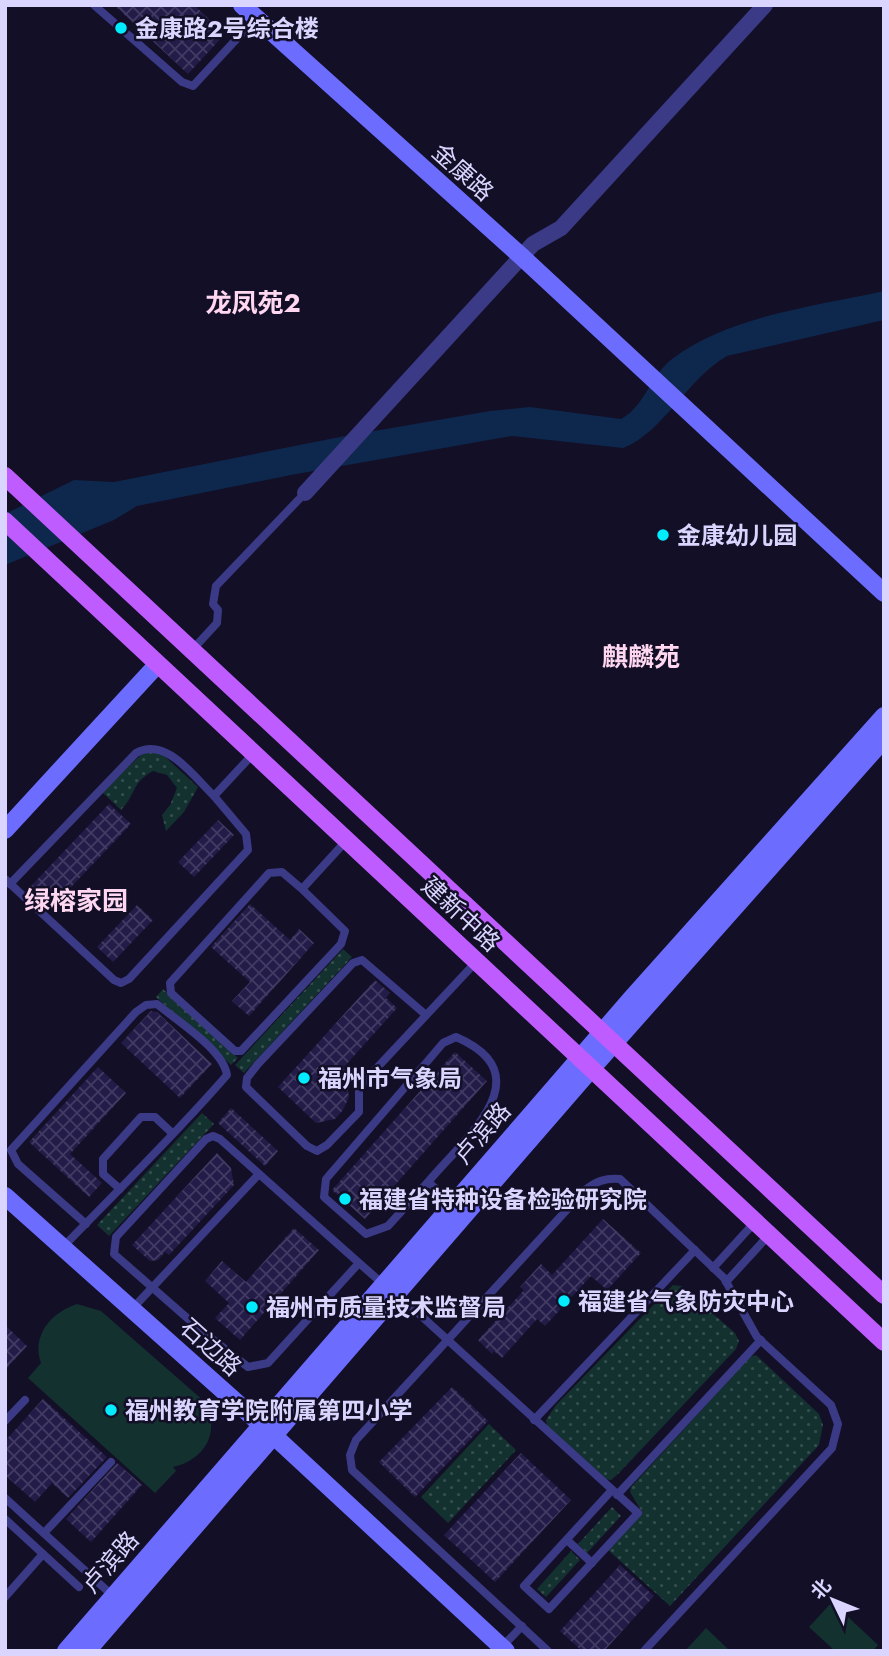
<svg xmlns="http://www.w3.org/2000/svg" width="889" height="1656" font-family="Jost,'Noto Sans SC',sans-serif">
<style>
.grass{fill:url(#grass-dots)}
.park{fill:#12312f}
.water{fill:#0e274c}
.building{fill:url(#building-cross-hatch)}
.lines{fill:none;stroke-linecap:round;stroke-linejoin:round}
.lane{stroke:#3b3a86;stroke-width:8}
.street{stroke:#3b3a86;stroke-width:16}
.secondary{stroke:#6c6cff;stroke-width:18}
.primary{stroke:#be5cff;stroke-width:18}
.poi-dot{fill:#01ecff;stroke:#130f27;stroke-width:2.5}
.labels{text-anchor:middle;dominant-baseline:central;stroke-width:5;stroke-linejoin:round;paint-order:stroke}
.poi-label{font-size:24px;font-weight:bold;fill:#d9d5ff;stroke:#130f27;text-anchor:start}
.street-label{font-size:24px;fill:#d9d5ff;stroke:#130f27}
.neighbourhood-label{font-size:26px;font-weight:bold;fill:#ffd7f1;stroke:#130f27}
</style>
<defs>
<pattern id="grass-dots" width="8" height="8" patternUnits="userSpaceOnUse" patternTransform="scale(1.75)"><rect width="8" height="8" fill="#12312f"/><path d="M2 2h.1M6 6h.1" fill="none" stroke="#344e4e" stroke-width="1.8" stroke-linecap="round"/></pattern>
<pattern id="building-cross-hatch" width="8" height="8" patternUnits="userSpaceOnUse" patternTransform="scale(1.75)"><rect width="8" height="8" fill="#231b48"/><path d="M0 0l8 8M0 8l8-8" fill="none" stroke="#423b63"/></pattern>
</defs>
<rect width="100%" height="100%" fill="#130f27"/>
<g class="grass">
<path d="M145,751L162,754L198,787L184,812L166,831L162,815L170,805L177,788L167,775L153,771C131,783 136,795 121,810L102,792Z"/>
<polygon points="343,949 352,957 244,1073 235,1065"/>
<polygon points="163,989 238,1058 231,1065 156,997"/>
<polygon points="202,1113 214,1124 109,1236 97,1225"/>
<polygon points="673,1285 681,1286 735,1333 739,1341 736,1349 618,1474 611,1480 604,1479 547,1426 546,1420 556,1405"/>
<polygon points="756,1355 819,1414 823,1425 819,1445 670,1606 608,1550 642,1512 630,1492 631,1487 750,1357"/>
<polygon points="489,1424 516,1450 448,1523 421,1497"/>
<polygon points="612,1507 621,1516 587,1553 578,1544"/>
<polygon points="571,1551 580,1560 546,1597 537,1589"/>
</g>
<g class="park">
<path d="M77,1304L101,1311L205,1402C221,1432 205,1460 173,1467L176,1471L155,1493L28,1378L41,1363C31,1335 52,1312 77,1304Z"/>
<polygon points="832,1602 878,1645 873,1651 835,1651 809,1627"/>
<polygon points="706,1628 730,1651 685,1651"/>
</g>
<path class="water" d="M884,291V320L727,356C688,378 663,433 623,448L512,436L291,475L137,506L114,520L5,565V514L74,480L114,482L345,436L490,411L530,407L621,419C645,406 650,376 672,359C731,315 813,307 884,291Z"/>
<g class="building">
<polygon points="114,5 194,5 225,34 188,74"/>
<polygon points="109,804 131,824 53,906 31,886"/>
<polygon points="218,820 234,835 194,877 178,862"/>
<polygon points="250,904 290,940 299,929 314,943 249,1016 232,1001 250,982 211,947"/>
<polygon points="137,905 153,920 113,962 97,947"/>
<polygon points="375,980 390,993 386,998 397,1008 344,1067 349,1097 343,1110 335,1119 316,1123 278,1087"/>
<polygon points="151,1011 157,1012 212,1064 180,1098 121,1043"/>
<polygon points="455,1052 487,1081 365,1219 332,1190"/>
<polygon points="98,1067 126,1093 70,1154 102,1183 89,1197 29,1142"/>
<polygon points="231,1108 278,1151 265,1166 218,1123"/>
<polygon points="217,1153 231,1168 234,1185 169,1255 165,1252 158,1260 150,1261 132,1245"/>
<polygon points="603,1219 641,1253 607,1290 591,1276 545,1326 537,1319 502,1358 494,1351 492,1354 478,1340 524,1290 520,1287 541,1264 552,1275"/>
<polygon points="294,1228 319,1250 240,1340 215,1318 229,1303 205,1281 222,1261 246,1282"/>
<polygon points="5,1325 27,1346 5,1370"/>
<polygon points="452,1387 488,1421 415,1497 379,1462"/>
<polygon points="43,1399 107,1457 68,1498 52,1483 35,1502 5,1475 5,1441"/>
<polygon points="521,1453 571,1500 495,1582 444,1535"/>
<polygon points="117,1463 142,1485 91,1542 66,1519"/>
<polygon points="620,1565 654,1596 604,1651 582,1651 560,1631"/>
</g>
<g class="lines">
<g class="lane">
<polyline points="94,5 182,82 193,86 256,18"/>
<polyline points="193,649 217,623 218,610 213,604 216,586 305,493"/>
<polyline points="5,879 114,980 121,983 129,979 248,850 246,834 214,796 253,754"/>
<path d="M10,884L136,753C166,736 194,777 214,796"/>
<polyline points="302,889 282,872 269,873 170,983 171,993 235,1051 241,1051 341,944 345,931 302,889 346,841"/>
<polyline points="426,1015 362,960 353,963 258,1064 247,1078 246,1087 307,1146 317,1151 327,1145 359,1112 359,1087 476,962"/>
<path d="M428,1182L388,1226L366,1234L324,1197L326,1179L426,1063L443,1043L456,1037C544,1075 466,1137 428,1182L453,1203"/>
<polyline points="120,1189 103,1174 103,1159 141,1117 155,1117 172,1133"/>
<path d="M63,1247C118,1190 175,1135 227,1075C223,1049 177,1021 157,1004L146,1005L136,1012L11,1150L18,1164L86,1224"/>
<path d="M359,1263L268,1363L248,1367L202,1331L114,1254L116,1237L206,1139L213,1136L220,1139C274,1187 328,1236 383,1284"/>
<polyline points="713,1268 755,1222"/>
<polyline points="726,1282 769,1235"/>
<polyline points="396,1293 638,1513 549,1609 524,1586 612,1490"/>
<polyline points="132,1309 259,1174"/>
<polyline points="534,1420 695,1250"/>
<polyline points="5,1421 25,1400"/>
<polyline points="617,1495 761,1340"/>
<polyline points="5,1498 113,1596"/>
<polyline points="5,1519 79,1587"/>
<polyline points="44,1533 111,1462"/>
<polyline points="567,1540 592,1563"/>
<polyline points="5,1597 43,1554"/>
<polyline points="502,1647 522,1626"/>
<path d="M548,1651L352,1470L350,1455L356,1440L584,1191C596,1181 605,1178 620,1179L724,1278L757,1337L831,1405L838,1424L832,1448L644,1651"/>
</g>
<polyline class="street" points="305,493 533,244 561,228 765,5"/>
<g class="secondary">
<polyline points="242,5 521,256 884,593"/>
<polyline points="5,830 156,666"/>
<polyline points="5,1196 273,1435 506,1651"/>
<polyline points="66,1651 631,999 884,716"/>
<polyline points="87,1651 591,1069 884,739"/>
</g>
<g class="primary">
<polyline points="5,476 884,1295"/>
<polyline points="5,521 884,1342"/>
</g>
</g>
<g class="poi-dot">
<circle cx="121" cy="28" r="7"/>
<circle cx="663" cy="535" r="7"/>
<circle cx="304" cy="1078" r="7"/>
<circle cx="345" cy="1199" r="7"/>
<circle cx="564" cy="1301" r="7"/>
<circle cx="252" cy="1307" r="7"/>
<circle cx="111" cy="1410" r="7"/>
</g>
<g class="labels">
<g class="poi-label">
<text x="135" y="28">金康路2号综合楼</text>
<text x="677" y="535">金康幼儿园</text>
<text x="318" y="1078">福州市气象局</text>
<text x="359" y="1199">福建省特种设备检验研究院</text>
<text x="578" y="1301">福建省气象防灾中心</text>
<text x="266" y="1307">福州市质量技术监督局</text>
<text x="125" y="1410">福州教育学院附属第四小学</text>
</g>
<g class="street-label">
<text transform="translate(463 172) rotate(42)">金康路</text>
<text transform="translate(461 914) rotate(43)">建新中路</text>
<text transform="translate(482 1133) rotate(-49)">卢滨路</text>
<text transform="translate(211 1347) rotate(42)">石边路</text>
<text transform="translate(110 1562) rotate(-49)">卢滨路</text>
</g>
<g class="neighbourhood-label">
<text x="253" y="303">龙凤苑2</text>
<text x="641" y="657">麒麟苑</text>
<text x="76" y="901">绿榕家园</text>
</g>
</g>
<rect width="889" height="1656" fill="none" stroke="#d9d5ff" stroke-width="14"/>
<g transform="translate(833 1600) rotate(313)" stroke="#130f27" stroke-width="5" paint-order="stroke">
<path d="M0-5L12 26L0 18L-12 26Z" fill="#d9d5ff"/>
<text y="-10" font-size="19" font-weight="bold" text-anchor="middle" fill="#d9d5ff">北</text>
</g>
</svg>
